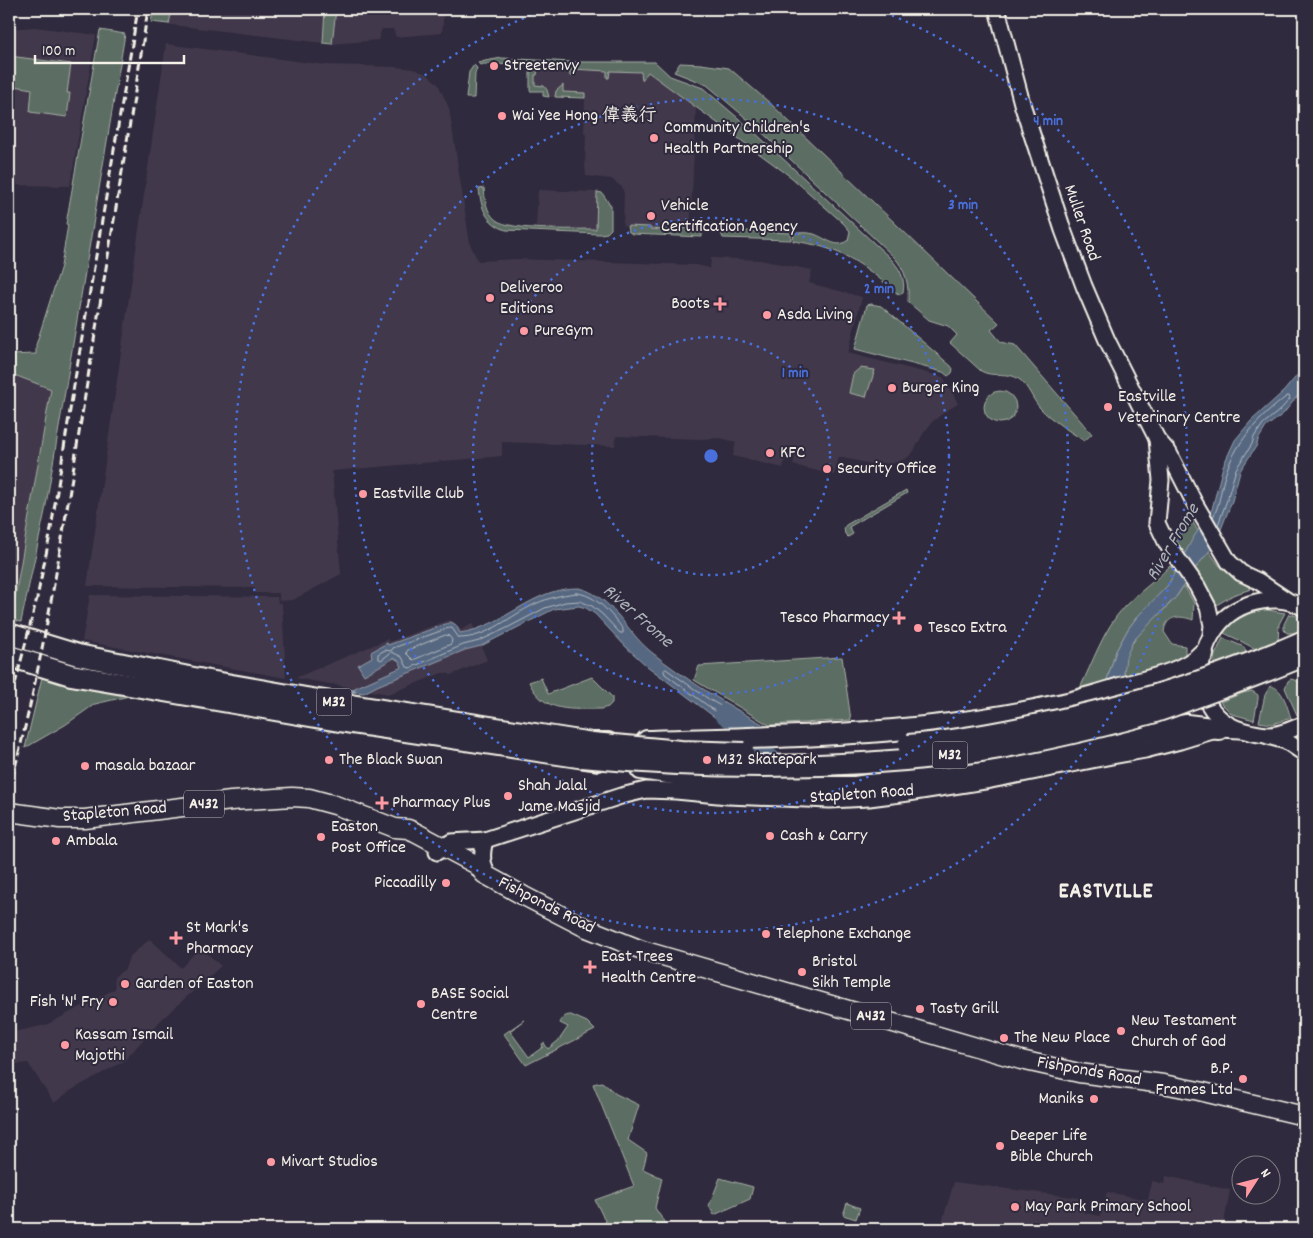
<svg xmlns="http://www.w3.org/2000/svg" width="1313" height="1238" font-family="Dekko,'LXGW WenKai TC',sans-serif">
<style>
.built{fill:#42384c}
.green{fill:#5c6d64;stroke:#a8afa6}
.water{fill:#566781;stroke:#959eaa}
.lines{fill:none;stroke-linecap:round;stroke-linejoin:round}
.shore{stroke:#b5babf;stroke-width:1}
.stream{stroke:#959eaa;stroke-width:3}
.river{stroke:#566781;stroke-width:18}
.secondary-casing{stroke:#f4f1e8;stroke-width:19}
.primary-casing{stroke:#f4f1e8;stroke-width:21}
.highway-casing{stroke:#f4f1e8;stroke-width:24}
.secondary{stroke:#2f2a3d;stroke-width:15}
.primary{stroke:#2f2a3d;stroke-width:18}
.highway{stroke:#2f2a3d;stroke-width:20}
.rail{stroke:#f4f1e8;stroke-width:3;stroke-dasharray:8 4;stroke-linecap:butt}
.highway-bridge-casing{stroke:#f4f1e8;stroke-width:24;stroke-linecap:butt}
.highway-bridge{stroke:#2f2a3d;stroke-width:20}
.ring{fill:none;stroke:#486fdb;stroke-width:2.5;stroke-dasharray:2.5 5}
.poi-dot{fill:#ff9aa2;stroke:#2f2a3d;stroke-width:2}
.labels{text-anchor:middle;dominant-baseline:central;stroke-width:4;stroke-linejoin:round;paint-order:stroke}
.shield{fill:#2f2a3d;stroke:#b9b5b5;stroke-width:1}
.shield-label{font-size:16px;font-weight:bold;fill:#f4f1e8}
.poi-label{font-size:18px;fill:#f4f1e8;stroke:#2f2a3d;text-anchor:start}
.street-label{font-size:18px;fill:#f4f1e8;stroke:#2f2a3d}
.water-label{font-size:19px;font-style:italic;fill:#adb3ba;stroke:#2f2a3d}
.district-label{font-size:22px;font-weight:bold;letter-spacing:1px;fill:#f4f1e8;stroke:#2f2a3d}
.centre{fill:#486fdb;stroke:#2f2a3d;stroke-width:2.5}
.ring-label{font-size:15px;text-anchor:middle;font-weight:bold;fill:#486fdb;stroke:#2f2a3d;stroke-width:4;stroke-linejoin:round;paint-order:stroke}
</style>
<rect width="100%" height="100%" fill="#2f2a3d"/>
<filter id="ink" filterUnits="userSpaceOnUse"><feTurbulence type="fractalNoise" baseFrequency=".02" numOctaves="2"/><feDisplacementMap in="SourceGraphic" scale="10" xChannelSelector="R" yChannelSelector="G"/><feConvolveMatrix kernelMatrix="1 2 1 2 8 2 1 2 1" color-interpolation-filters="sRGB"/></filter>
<g filter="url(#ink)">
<g class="built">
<polygon points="157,9 444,9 442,33 396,37 393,29 382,29 378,40 332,44 155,23"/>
<polygon points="35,27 96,35 70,186 9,185 9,29"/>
<polygon points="166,44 326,65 397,67 413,69 427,74 438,84 449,108 470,244 478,261 516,259 696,265 710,268 711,258 760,260 812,270 809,283 862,297 848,353 943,377 952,391 958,404 946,411 932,422 923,434 914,451 907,458 891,464 877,462 876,465 839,457 834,475 793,465 795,457 786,455 783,468 733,456 736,442 720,438 699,439 616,436 615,446 502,442 502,456 332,471 341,574 293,600 279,601 279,593 255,593 255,588 87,586"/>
<polygon points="533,68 648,72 696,107 690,236 633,234 629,232 627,226 623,226 624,194 622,187 611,179 586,176 585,164 586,134 584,133 585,98 549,97 549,95 532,85"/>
<polygon points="538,190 597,192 596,229 536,227"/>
<polygon points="9,373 51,389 14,603 9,602"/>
<polygon points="90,595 277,597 278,603 282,603 286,678 82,641"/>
<polygon points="449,620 454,622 461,630 472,624 473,625 487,660 451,675 447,673 442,673 389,694 295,678 388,639 389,642"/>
<polygon points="150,939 181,968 200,947 221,966 161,1020 124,1061 70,1091 54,1103 28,1063 9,1065 9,1033 46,1025 115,989 114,977 125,969 129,957"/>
<polygon points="1166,1176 1230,1190 1223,1229 940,1229 954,1182 1080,1198 1085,1213 1100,1216 1107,1192 1148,1200 1152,1181 1164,1184"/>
</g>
<g class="green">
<polygon points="65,9 112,9 112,15"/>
<polygon points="154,9 172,9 169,24 151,22"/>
<polygon points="325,9 336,9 332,44 323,43"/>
<polygon points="100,30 125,34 45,511 21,622 9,619 9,602 14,603 51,389 9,373 9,355 36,354 36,345 61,266 68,225 66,224"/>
<polygon points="9,56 71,64 67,93 70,93 67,117 30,112 32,89 9,85"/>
<path d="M502,58L571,62H655L670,76L703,88L752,130L890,258C899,267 906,279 903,292L899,295C863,264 841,247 793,241L794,233C800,233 808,232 814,234C826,238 837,250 848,240L850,231L843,223L791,177L648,72L642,80L641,72L610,71L609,78H607V71L572,69V76H570L569,69L538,68L537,75H535V85L544,86L547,90L549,97L543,96V91H530V65L484,64L480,65L478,63L485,61Z"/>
<path d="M680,63L701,64L729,68L771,104L999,323L991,330L1001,342L1015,345L1092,434L1084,441C1070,431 1052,421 1040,408C1032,399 1029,387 1019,379C1007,371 993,378 981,371L950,343L957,335L948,326L929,320L908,302C909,285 906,271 895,258L753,124L707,85L674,72Z"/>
<polygon points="474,65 477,68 475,74 474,98 466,98 469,72"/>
<polygon points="563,85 563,92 585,93 585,98 555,97 556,91"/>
<path d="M484,188C485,200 486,212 496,220C510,231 575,229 596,229L597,192L602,193L611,206V229L607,233L600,234L506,230C486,223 481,208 479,189Z"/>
<polygon points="627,226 650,227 650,229 671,230 671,228 702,229 702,237 632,234 628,231"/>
<polygon points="720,230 791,233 791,240 723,238"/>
<polygon points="871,304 881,306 951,366 953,369 952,373 948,376 943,372 855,349 867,305"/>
<polygon points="860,368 875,370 866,397 849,393 853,374"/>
<circle cx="1000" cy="407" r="16"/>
<polygon points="906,490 907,493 849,527 853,534 848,537 845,534 844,528 846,525"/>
<polygon points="1191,519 1198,531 1184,556 1171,537"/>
<polygon points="1209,551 1219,565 1251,589 1233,595 1215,606 1194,570"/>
<path d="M1170,566L1176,573L1164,591L1137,617L1128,629L1116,651L1106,683L1079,690C1093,662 1103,630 1124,607C1138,592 1156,581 1170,566Z"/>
<path d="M1184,585L1194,603L1193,620C1180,615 1166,615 1164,632L1172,644L1185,646V655L1180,661L1125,678C1115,645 1158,619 1175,598C1179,594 1181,589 1184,585Z"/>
<path d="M1262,609L1285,613L1279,624L1277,659C1258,652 1243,641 1224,633C1233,619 1245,612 1262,609Z"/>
<polygon points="1289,614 1304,618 1304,633 1287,633 1284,630 1284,624"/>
<polygon points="1223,638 1244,647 1247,654 1212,670 1215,655"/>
<polygon points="842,657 851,720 769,725 694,680 699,666"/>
<polygon points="43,673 129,696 95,704 65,725 25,748"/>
<path d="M592,677L612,697V703L608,707L601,709C572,709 544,714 529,682L541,678L548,694Z"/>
<polygon points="1291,679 1304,683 1304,712 1297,715 1285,688 1288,681"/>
<path d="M1270,686C1283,687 1287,707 1291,718L1272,724L1259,722L1265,695Z"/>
<polygon points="1252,691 1258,695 1258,699 1254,720 1232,714 1220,702 1243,693"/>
<path d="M571,1015L587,1022L595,1030L526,1065L504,1034L524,1020L510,1031L529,1057L543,1047L542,1044L544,1043L548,1049L559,1040L568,1027L560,1023C562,1018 565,1015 571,1015Z"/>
<polygon points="602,1082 616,1094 639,1105 628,1140 647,1153 643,1169 662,1178 655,1208 669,1229 609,1229 595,1200 634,1186 593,1084"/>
<polygon points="720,1178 753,1187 750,1199 714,1215 709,1206"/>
<polygon points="847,1203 860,1208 856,1219 843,1215"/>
</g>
<g class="water">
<polygon points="1304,367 1304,388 1283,414 1266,427 1258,440 1257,445 1240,471 1232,501 1218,537 1212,548 1192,572 1176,597 1133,641 1126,657 1124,673 1125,678 1106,683 1116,651 1128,629 1137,617 1168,585 1193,538 1212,509 1223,466 1235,440 1251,421 1284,391"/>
<path d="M579,588C612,596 626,631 650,651C686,680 726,704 766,726L729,728L647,666L626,647L595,614L586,608L579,606L554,609L481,646L465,650L377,686L364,693L348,691L402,667L399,661L394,658L364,675L358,665L372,657L371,652L387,643L388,645L451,622L456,625L460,633C504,627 533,587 579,588Z"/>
</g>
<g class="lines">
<g class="shore">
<path d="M1213,517C1220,505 1220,492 1224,479C1234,443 1258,419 1287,396H1289L1290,399L1280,410L1263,424L1254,437L1252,444L1236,469L1227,500L1218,525"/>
<path d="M576,593C596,594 612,615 623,629V633H620L602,614L592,606L580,601L565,602L545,608L507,628L479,641L463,645L410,668L407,667L402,657L392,652L381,660L378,658V654L385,650L391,651L393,648L449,628H452L459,638C486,638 506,619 529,607C544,599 560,595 576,593Z"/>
<polygon points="446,635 449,636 452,640 451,644 413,660 406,653 408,650"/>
<polygon points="666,669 710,700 742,718 743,722 731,723 665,674 664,671"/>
</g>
<polyline class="stream" points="341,694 355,691"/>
<polyline class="river" points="723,714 749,733 758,747 772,759"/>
<g class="secondary-casing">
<g id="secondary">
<polyline points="997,9 1023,107 1063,230 1084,286 1107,340 1157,439 1169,453 1194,502 1229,562 1241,573 1258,581 1288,601"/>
<polyline points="1157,439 1161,480 1157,523 1167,544 1197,586 1208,607 1212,625 1211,635"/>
<path d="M1304,608C1288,598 1267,598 1249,604C1229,611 1217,623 1208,642C1191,680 1205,723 1249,732C1255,733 1262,735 1268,735C1280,735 1293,729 1304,724"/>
<polyline points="1268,736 1286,741 1304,753"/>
<path d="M485,840C481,855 482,863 488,877"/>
<polyline points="437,852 451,842 485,840 621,796 646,790 676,791 728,796 830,800 869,798 908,793 991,780 1112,756 1145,750 1180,741 1219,729 1240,730"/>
</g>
</g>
<g class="primary-casing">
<polyline id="primary" points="9,812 60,819 85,819 231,801 292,797 309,798 335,805 395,828 408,829 415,832 477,865 484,874 524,896 584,927 642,950 1021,1060 1079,1073 1163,1084 1199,1091 1304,1116"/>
</g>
<g class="highway-casing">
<g id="highway">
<polyline points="9,634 78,655 209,681 306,698 592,743 608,743"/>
<polyline points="9,656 71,675 351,723 598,760"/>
<path d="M647,741C739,738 832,737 924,727C968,722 1015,715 1058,705C1079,701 1100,694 1120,688C1146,681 1185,674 1203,654"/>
<polyline points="641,769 688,776 820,787 855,787 982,768 1063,752 1164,728 1187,725 1219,729"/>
</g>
</g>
<use href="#secondary" class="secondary"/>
<use href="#primary" class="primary"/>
<use href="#highway" class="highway"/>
<g class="rail">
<polyline points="9,708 37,598 50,535 75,379 138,9"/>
<path d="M9,790C44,662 63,533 84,402C105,271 128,140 148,9"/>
</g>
<g class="highway-bridge-casing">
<g id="highway-bridge">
<polyline points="592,743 681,751 744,753"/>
<path d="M908,745C947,742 986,735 1025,727C1121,708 1215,680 1304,641"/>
<path d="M582,757C705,769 829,770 952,755C1019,747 1086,731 1152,713C1169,708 1185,701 1202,695C1236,683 1270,670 1304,656"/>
</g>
</g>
<use href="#highway-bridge" class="highway-bridge"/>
</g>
</g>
<g class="ring">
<circle cx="711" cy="456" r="119"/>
<circle cx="711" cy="456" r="238"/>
<circle cx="711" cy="456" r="357"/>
<path d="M878 10A476 476 0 1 1 544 10"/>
</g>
<g class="poi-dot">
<circle cx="494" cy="66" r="5"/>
<circle cx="502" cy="116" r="5"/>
<circle cx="654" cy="138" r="5"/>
<circle cx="651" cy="216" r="5"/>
<circle cx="490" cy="298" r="5"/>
<path d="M717.5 296.5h5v5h5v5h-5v5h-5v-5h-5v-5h5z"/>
<circle cx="767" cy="315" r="5"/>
<circle cx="524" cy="331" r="5"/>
<circle cx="892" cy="388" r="5"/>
<circle cx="1108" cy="407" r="5"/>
<circle cx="770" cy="453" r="5"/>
<circle cx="827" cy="469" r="5"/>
<circle cx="363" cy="494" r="5"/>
<path d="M896.5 610.5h5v5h5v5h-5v5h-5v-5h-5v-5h5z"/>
<circle cx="918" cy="628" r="5"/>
<circle cx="329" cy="760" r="5"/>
<circle cx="707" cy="760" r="5"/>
<circle cx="85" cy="766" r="5"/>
<circle cx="508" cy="796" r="5"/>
<path d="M379.5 795.5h5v5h5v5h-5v5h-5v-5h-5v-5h5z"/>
<circle cx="770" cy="836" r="5"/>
<circle cx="321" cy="837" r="5"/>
<circle cx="56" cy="841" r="5"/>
<circle cx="446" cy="883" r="5"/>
<circle cx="766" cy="934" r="5"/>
<path d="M173.5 930.5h5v5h5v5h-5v5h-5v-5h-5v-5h5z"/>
<path d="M587.5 959.5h5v5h5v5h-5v5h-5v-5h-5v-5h5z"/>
<circle cx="802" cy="972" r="5"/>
<circle cx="125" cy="984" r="5"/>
<circle cx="113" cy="1002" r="5"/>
<circle cx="421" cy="1004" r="5"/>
<circle cx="920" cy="1009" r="5"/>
<circle cx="1121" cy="1031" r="5"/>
<circle cx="1004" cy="1038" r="5"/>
<circle cx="65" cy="1045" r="5"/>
<circle cx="1243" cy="1079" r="5"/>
<circle cx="1094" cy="1099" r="5"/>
<circle cx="1000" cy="1146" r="5"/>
<circle cx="271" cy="1162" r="5"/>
<circle cx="1015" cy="1207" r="5"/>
</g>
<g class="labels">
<g class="shield">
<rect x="316.5" y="688.5" width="35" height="27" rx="4"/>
<rect x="932.5" y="741.5" width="35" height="27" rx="4"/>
<rect x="184" y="790.5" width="40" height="27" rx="4"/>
<rect x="851" y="1002.5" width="40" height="27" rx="4"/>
</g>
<g class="shield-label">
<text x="334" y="702">M32</text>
<text x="950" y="755">M32</text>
<text x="204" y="804">A432</text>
<text x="871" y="1016">A432</text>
</g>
<g class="poi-label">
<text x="504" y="66">Streetenvy</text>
<text x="512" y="116">Wai Yee Hong 偉義行</text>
<text x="664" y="128">Community Children's<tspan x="664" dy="21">Health Partnership</tspan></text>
<text x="661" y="206">Vehicle<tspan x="661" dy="21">Certification Agency</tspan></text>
<text x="500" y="288">Deliveroo<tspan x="500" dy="21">Editions</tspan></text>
<text x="710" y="304" text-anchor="end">Boots</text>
<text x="777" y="315">Asda Living</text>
<text x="534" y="331">PureGym</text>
<text x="902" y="388">Burger King</text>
<text x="1118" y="397">Eastville<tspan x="1118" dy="21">Veterinary Centre</tspan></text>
<text x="780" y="453">KFC</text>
<text x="837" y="469">Security Office</text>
<text x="373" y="494">Eastville Club</text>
<text x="889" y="618" text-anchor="end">Tesco Pharmacy</text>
<text x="928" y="628">Tesco Extra</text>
<text x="339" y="760">The Black Swan</text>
<text x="717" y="760">M32 Skatepark</text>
<text x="95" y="766">masala bazaar</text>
<text x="518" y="786">Shah Jalal<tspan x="518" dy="21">Jame Masjid</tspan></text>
<text x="392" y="803">Pharmacy Plus</text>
<text x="331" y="827">Easton<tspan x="331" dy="21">Post Office</tspan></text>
<text x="780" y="836">Cash &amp; Carry</text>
<text x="66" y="841">Ambala</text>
<text x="436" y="883" text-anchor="end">Piccadilly</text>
<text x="186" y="928">St Mark's<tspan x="186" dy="21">Pharmacy</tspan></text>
<text x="776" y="934">Telephone Exchange</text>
<text x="601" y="957">East Trees<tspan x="601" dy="21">Health Centre</tspan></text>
<text x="812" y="962">Bristol<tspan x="812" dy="21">Sikh Temple</tspan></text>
<text x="135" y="984">Garden of Easton</text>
<text x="431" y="994">BASE Social<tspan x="431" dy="21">Centre</tspan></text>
<text x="103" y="1002" text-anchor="end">Fish 'N' Fry</text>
<text x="930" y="1009">Tasty Grill</text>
<text x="1131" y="1021">New Testament<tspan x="1131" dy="21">Church of God</tspan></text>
<text x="75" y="1035">Kassam Ismail<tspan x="75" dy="21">Majothi</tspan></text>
<text x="1014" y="1038">The New Place</text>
<text x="1233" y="1069" text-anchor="end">B.P.<tspan x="1233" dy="21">Frames Ltd</tspan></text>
<text x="1084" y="1099" text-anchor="end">Maniks</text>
<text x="1010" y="1136">Deeper Life<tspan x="1010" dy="21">Bible Church</tspan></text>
<text x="281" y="1162">Mivart Studios</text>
<text x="1025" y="1207">May Park Primary School</text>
</g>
<g class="street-label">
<text transform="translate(1081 223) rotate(71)">Muller Road</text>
<text transform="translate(862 795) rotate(-4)">Stapleton Road</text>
<text transform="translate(115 813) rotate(-5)">Stapleton Road</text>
<text transform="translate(546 906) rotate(27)">Fishponds Road</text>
<text transform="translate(1089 1072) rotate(10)">Fishponds Road</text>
</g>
<g class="water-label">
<text transform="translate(1174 543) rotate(-59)">River Frome</text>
<text transform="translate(637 617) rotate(41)">River Frome</text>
</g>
<g class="district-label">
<text x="1106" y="892">EASTVILLE</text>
</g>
</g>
<circle cx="711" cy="456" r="8" class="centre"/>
<g class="ring-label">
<text x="1048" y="125">4 min</text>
<text x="963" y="209">3 min</text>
<text x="879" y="293">2 min</text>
<text x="795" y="377">1 min</text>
</g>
<rect width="1313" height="1238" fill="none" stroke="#2f2a3d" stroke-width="30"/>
<rect x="15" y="15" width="1283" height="1208" fill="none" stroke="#f4f1e8" stroke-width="2" filter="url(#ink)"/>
<g transform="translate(1256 1180) rotate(54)"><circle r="24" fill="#2f2a3d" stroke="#7e7a81"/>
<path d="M0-4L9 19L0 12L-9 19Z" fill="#ff9aa2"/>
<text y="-8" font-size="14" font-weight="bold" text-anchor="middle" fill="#f4f1e8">N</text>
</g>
<path d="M35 55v8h149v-8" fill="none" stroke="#f4f1e8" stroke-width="2.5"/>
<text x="42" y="55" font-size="15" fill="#f4f1e8" stroke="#2f2a3d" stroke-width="4" paint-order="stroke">100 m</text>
</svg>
